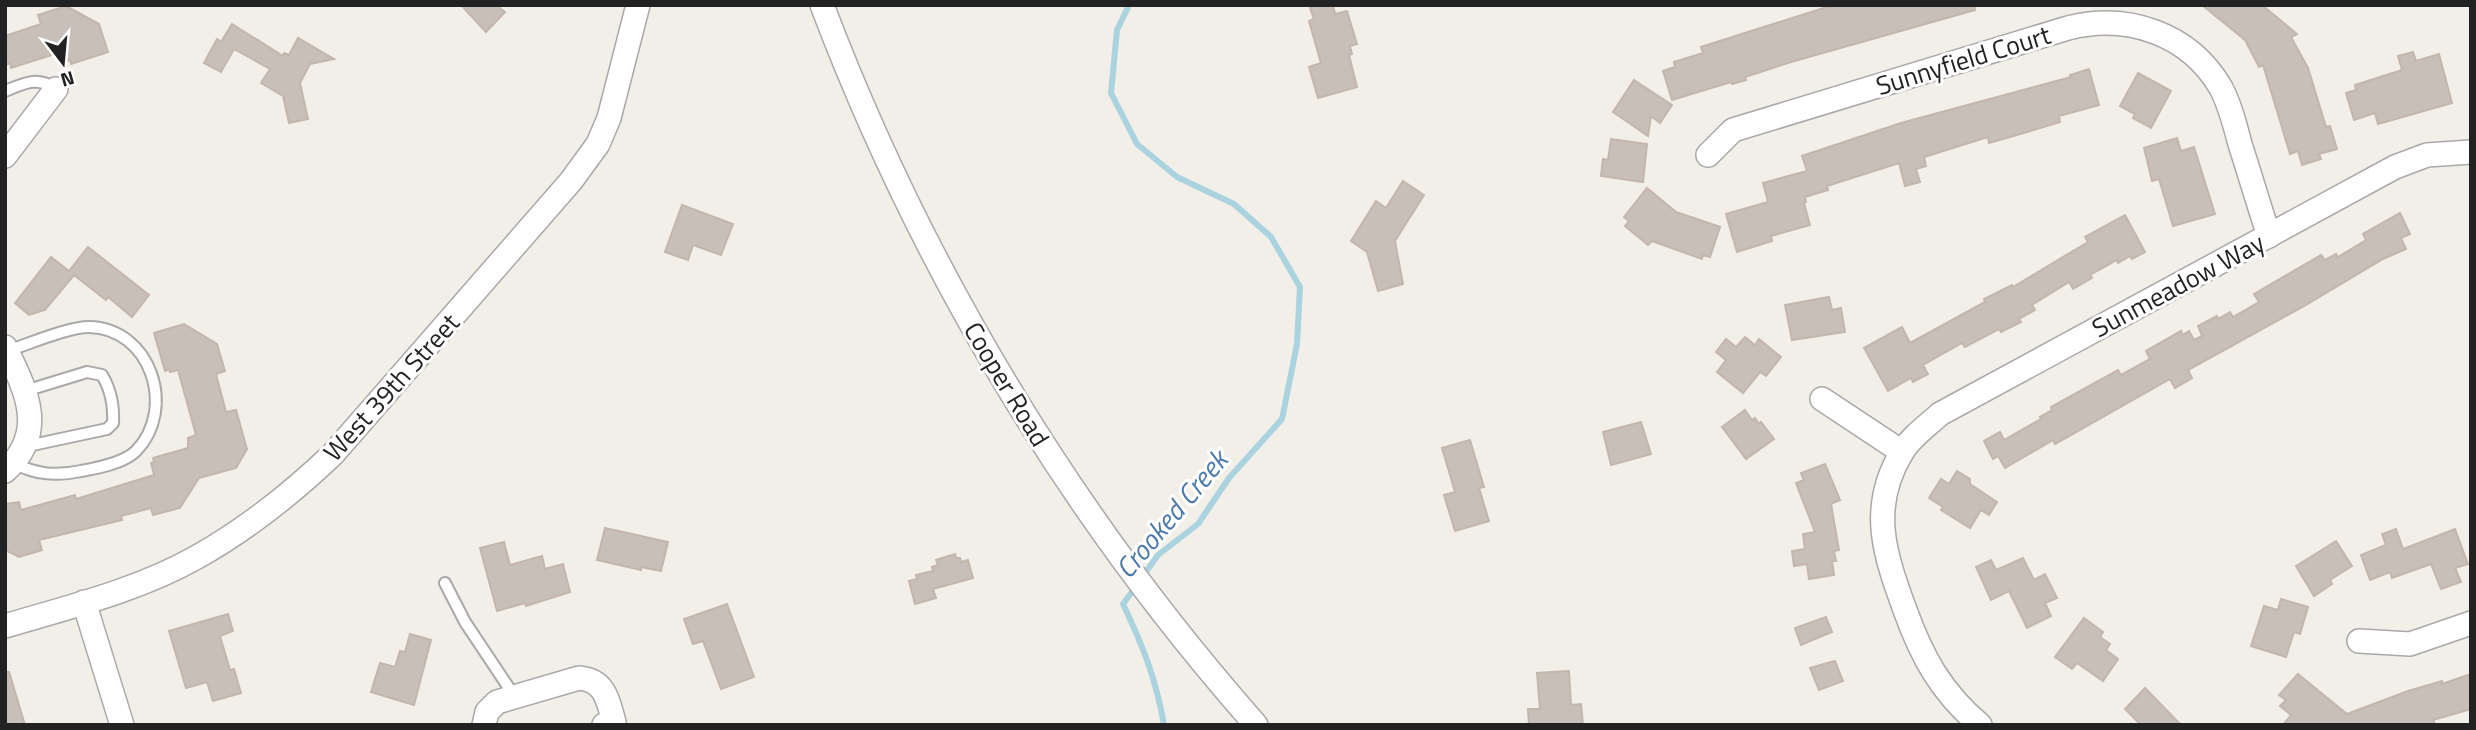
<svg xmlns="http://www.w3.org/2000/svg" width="2476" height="730" font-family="'Titillium Web',sans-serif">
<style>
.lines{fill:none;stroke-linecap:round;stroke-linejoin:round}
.stream{stroke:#aad3df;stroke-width:6}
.building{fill:#c7bfb8;stroke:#c4b6ab;stroke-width:2}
.service-casing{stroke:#a9a9a9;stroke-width:14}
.minor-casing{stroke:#a9a9a9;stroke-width:26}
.service{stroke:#fff;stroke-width:10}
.minor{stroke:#fff;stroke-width:23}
.labels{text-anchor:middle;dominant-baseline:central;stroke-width:6;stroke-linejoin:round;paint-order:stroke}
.street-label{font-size:26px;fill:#222;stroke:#fff}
.water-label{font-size:28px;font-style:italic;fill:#4a7aab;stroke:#fff}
</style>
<rect width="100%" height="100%" fill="#f2efe9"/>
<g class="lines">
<g class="stream">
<polyline points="1129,5 1117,30 1111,93 1137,144 1177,177 1234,204 1271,237 1300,287 1297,344 1282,419 1229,478 1198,524 1158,555 1143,576"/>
<path d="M1137,585L1123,604C1143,646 1156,679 1164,725"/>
</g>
</g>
<g class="building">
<polygon points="461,5 496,5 505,12 486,32"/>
<polygon points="1309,5 1333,5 1335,14 1347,11 1357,44 1350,46 1352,54 1349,55 1357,87 1318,98 1309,67 1321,63 1309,21 1314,19"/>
<polygon points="1833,5 1974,5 1975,10 1791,62 1745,77 1746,80 1732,84 1731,82 1672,100 1663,71 1675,67 1674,62 1703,53 1701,47"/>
<polygon points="2202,5 2262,5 2297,34 2291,37 2308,68 2326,127 2330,126 2337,149 2319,154 2321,159 2302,165 2298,151 2290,154 2263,65 2259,67 2245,40"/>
<polygon points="66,6 99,24 108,52 71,64 70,60 67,61 64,51 11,68 10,63 5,65 5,36 41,24 38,15"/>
<polygon points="232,24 283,56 284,53 289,55 298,38 334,59 310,64 300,83 308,119 289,123 283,96 261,83 270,69 234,49 221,72 204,63 217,39 221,42"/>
<polygon points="2413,52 2416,61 2439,54 2452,103 2378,124 2375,113 2354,120 2346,93 2356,90 2355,85 2402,70 2398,56"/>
<polygon points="2089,69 2099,105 2059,116 2060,122 2017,135 1989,143 1988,137 1924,157 1926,166 1916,169 1920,182 1905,186 1899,163 1827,186 1828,190 1805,197 1806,202 1804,203 1810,225 1771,236 1772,241 1737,252 1726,214 1768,202 1763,183 1807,171 1802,156 1901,123 2071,77 2070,75"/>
<polygon points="2138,73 2171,91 2151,128 2133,118 2135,114 2120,106"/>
<polygon points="1634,80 1672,105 1660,123 1651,116 1648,136 1613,112"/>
<polygon points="2177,138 2181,151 2194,147 2215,214 2173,226 2159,179 2152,181 2144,148"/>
<polygon points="1611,139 1647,144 1643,182 1601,176 1603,159 1608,160"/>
<polygon points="1403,181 1424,195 1395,241 1403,284 1378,291 1367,252 1351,241 1376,201 1386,208"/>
<polygon points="1647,188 1676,212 1720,227 1710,257 1703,255 1702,259 1652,241 1648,245 1625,226 1629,221 1624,217"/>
<polygon points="682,205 733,224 721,255 693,245 688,260 665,252"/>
<polygon points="2400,213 2410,234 2401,238 2406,249 2383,259 2306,305 2188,370 2192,378 2175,388 2170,379 2055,444 2053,440 2005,468 1998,456 1993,459 1984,441 2000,432 2004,440 2041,419 2040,417 2052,410 2051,407 2118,370 2121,375 2150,359 2146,351 2181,331 2183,335 2189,331 2194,340 2202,336 2198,326 2217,316 2218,319 2230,312 2233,317 2259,302 2254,294 2321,255 2325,260 2336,254 2338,257 2366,240 2363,234"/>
<polygon points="2125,215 2145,252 2132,259 2130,256 2118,263 2117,260 2090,275 2092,278 2073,289 2069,282 2032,305 2035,310 2019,319 2021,322 2001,332 1999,329 1965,347 1962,343 1923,365 1928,374 1913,382 1911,378 1888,391 1864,348 1902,327 1910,343 1985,302 1984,299 2012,285 2013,287 2088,242 2085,237"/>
<polygon points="88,247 149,295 132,317 108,297 106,300 74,275 45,310 29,315 15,303 51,257 69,271"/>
<polygon points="1829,297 1832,310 1841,308 1845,332 1792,340 1785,305"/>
<polygon points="184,324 217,344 225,371 216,374 226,412 236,410 247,449 236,468 199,478 180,508 153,515 151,508 121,516 122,520 39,540 42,550 19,557 5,550 5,504 19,502 21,510 75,495 76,499 154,475 151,463 154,462 153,458 188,448 188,438 196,435 178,370 170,372 169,369 165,371 154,333"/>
<polygon points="1745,337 1755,345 1759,339 1781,357 1766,376 1760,372 1743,393 1717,372 1726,360 1716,352 1726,339 1736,347"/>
<polygon points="1745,410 1752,420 1755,418 1759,424 1761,422 1774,439 1746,459 1722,427"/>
<polygon points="1641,422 1651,454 1611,465 1603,432"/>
<polygon points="1470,440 1484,487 1479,488 1489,521 1455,531 1444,495 1455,492 1442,448"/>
<polygon points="1825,464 1840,500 1831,504 1839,550 1834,551 1836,561 1832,561 1834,575 1809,579 1807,564 1794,566 1792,551 1805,549 1803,534 1815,532 1796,483 1804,480 1801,473"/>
<polygon points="1957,471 1970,479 1970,484 1997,502 1989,515 1981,510 1970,528 1941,510 1943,507 1929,498 1941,479 1949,484"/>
<polygon points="605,528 668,542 661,571 641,567 641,570 597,560"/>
<polygon points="2396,529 2403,549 2455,529 2468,564 2455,568 2461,582 2441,589 2431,564 2392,578 2390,572 2370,580 2361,555 2386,545 2382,534"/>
<polygon points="2336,541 2352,566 2330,580 2332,584 2314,596 2296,566"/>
<polygon points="504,542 510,565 542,556 545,569 563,564 570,592 526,606 525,603 497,611 480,548"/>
<polygon points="955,554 956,558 960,558 961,562 968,560 973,578 933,589 936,598 915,604 909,581 917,579 916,575 933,571 932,567 938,565 936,560"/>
<polygon points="2023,558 2034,580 2045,574 2057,598 2045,603 2051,616 2027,628 2009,591 1991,600 1976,567 1991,560 1996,570"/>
<polygon points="2281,599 2308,607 2300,634 2294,632 2286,657 2251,646 2264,606 2278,610"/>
<polygon points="727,604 754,677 721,689 703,641 693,644 684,619"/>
<polygon points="228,614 233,631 220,636 230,670 234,669 241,693 213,701 207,682 186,688 169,631"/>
<polygon points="1826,617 1832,632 1801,645 1795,628"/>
<polygon points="2084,618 2103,632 2100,637 2110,644 2106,650 2118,659 2103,681 2077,663 2072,669 2055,657"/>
<polygon points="410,634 431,640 414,705 371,692 380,663 395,667 400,651 405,652"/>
<polygon points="1835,661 1843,681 1819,690 1810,668"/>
<polygon points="1569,671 1571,705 1581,704 1583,725 1529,725 1528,709 1540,709 1537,673"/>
<polygon points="5,672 9,672 25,725 5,725"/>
<polygon points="2298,674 2347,714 2408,691 2442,681 2442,684 2471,674 2471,709 2433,720 2435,725 2283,725 2291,715 2280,706 2286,700 2279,695"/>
<polygon points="2145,688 2181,725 2141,725 2125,709"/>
</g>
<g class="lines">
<g class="service-casing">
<g id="service">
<path d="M5,91C25,83 37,76 56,89"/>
<path d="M7,351C29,344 68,327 89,327C151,328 177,409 136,451C124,463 98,468 81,471C57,476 36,475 14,463"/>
<path d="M23,447L107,429L113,423C114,405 111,390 102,375L87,372L25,391"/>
<polyline points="445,583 465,622 515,697"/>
</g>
</g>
<g class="minor-casing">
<g id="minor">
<path d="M822,5C922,269 1069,513 1256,725"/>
<path d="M1708,155L1733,130L2068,28C2127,13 2189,33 2221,88C2230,105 2235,125 2240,144C2250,175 2259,206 2269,236"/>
<polyline points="5,156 56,89"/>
<path d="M5,347C26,390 48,432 5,471"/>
<polyline points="1822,399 1902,452"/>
<polyline points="84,602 122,725"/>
<path d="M5,626C69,607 139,590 197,557C247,529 291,494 333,454L571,181L598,144L609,118L638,5"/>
<polyline points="2359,641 2410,644 2471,623"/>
<path d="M484,725L487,712L497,702L579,678C605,680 608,700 614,722L604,725"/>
<path d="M1980,725C1941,692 1922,657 1905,610C1885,555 1868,508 1902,452C1911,437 1927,426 1940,414L2395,167L2427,155L2471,152"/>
</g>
</g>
<use href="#service" class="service"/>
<use href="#minor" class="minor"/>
</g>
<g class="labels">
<g class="street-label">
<text transform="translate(1963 60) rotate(-17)">Sunnyfield Court</text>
<text transform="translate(2178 285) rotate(-28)">Sunmeadow Way</text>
<text transform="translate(1007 384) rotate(59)">Cooper Road</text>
<text transform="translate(391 387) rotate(-48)">West 39th Street</text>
</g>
<g class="water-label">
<text transform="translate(1171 514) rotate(-50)">Crooked Creek</text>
</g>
</g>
<rect width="2476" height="730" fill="none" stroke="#222222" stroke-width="14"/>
<g transform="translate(63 63) rotate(164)" stroke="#ffffff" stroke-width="5" paint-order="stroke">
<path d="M0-5L12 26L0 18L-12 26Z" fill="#222222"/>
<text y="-10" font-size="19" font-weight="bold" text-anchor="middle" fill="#222222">N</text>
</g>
</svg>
